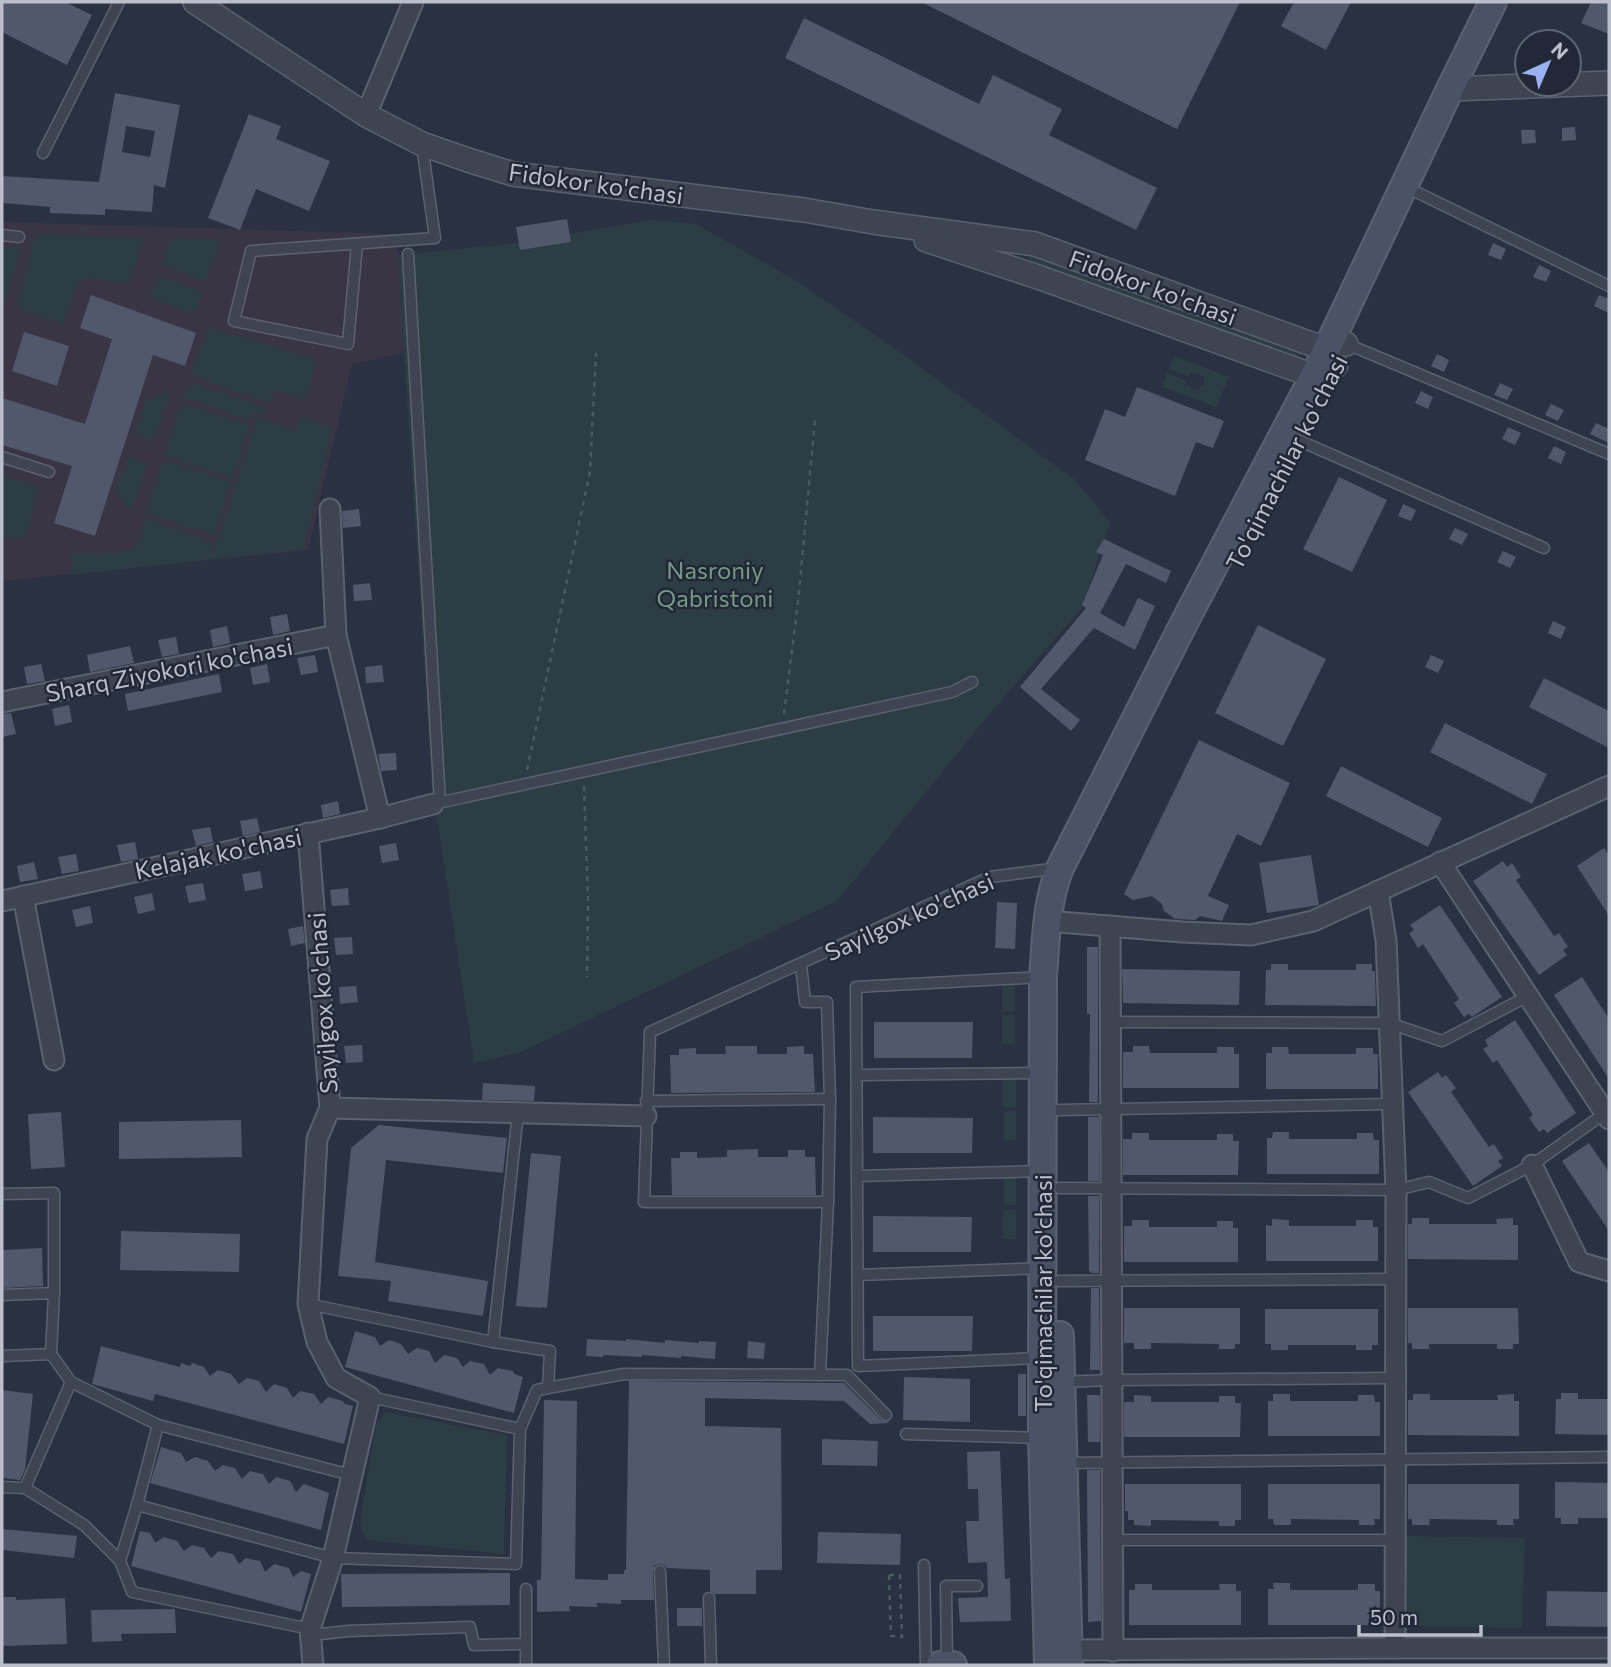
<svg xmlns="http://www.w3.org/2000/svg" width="1611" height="1667" font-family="Commissioner,sans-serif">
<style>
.medical{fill:#393544}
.green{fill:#2c3e43}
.building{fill:#50586b;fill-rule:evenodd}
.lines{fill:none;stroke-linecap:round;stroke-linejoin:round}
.service-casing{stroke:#5c6170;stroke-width:13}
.minor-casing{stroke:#5c6170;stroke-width:23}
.tertiary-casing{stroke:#5c6170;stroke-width:26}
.secondary-casing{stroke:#5c6170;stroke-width:30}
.path{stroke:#4a5b60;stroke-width:2.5;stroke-dasharray:5 5;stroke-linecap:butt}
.service{stroke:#3e4452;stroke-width:10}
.minor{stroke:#3e4452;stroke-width:19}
.tertiary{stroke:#3e4452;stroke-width:23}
.secondary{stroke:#4c5265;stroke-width:26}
.labels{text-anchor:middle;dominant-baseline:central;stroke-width:5;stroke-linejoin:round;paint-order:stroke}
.street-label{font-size:24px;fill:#bbbfcc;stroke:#222838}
.park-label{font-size:24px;fill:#749b82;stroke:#222838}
</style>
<rect width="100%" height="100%" fill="#2a3142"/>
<polygon class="medical" points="2,222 394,234 398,255 404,353 352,364 308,550 2,581"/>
<g class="green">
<polygon points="652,220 696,224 795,280 887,343 1074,479 1110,522 1082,608 992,711 837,901 519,1053 474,1063 439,830 433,804 398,255 510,244"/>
<polygon points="36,234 144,238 129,284 87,277 77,284 64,324 24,311 17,304"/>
<polygon points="171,238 221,240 206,281 161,265"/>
<polygon points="21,246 2,314 2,248"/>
<polygon points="1034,254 1302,352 1299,358 1296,359 1031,263 1028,261 1028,257"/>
<polygon points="158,275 202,292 194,314 150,297"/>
<polygon points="208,327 317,359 305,400 275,390 270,403 190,375"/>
<polygon points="1174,356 1229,377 1216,407 1162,387 1167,373 1187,381 1185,385 1190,386 1192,391 1195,388 1199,391 1200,386 1205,385 1203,381 1205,377 1200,376 1199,372 1196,374 1191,372 1188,376 1169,369"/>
<polygon points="189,382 269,408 266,414 254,411 251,420 183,398"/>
<polygon points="171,391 154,441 134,435 145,401"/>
<polygon points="181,403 250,425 233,478 164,456"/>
<path d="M300,416L333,427L303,549L69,575L73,567L70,553C84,553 129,557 137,545C141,538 142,526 144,518L213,542L210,552L213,554L258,417L294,430L297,428Z"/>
<polygon points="128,457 147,463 131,512 116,491"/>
<polygon points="163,460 231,482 214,535 145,513"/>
<polygon points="2,476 39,487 27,535 23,538 2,537"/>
<rect x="1002" y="982" width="13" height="29"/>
<rect x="1002" y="1015" width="13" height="29"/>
<rect x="1003" y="1078" width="13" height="29"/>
<polygon points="1016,1111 1016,1140 1004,1140 1004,1112"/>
<rect x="1004" y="1176" width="12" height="29"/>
<rect x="1003" y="1210" width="13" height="29"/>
<polygon points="385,1412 507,1435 504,1554 368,1540 361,1530 360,1521 376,1424"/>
<polygon points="1405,1536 1525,1538 1522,1628 1405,1626"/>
</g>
<g class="building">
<polygon points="2,2 65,2 92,15 67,65 2,32"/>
<polygon points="921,2 1240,2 1177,129"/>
<polygon points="1294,2 1351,2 1326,50 1281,26"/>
<polygon points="1591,2 1609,2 1609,34 1581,23"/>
<polygon points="804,18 979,104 993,75 1062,109 1049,135 1157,188 1136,230 785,58"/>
<path d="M115,93L180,105L165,188L154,185L152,212L105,209V215L50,213V207L2,203V176L99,182ZM126,126L155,131L150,157L122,152Z"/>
<polygon points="249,114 281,126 276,139 330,161 309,211 256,189 240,230 208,218"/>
<polygon points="1575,127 1576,140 1562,141 1562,128"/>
<polygon points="1521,130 1535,130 1536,143 1522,144"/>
<polygon points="567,219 571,242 520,250 516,227"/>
<polygon points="1493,243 1506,249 1501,260 1488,255"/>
<polygon points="1539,265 1551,271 1546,282 1533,277"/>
<polygon points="91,295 196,333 185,366 153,355 95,536 54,523 72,466 2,445 2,398 85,424 112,339 80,328"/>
<polygon points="1599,295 1609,299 1609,313 1594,306"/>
<polygon points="24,332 69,346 57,386 12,371"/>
<polygon points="1437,354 1449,360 1444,372 1431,366"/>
<polygon points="1500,383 1513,389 1507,400 1494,395"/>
<polygon points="1137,387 1224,421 1213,448 1196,442 1175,496 1085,460 1105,409 1125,417"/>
<polygon points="1421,391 1433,397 1428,409 1415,403"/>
<polygon points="1551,404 1564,410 1558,421 1545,415"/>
<polygon points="1596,423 1609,429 1609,443 1590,434"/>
<polygon points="1508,427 1521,433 1515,445 1502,439"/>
<polygon points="1554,446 1566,452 1561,464 1548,458"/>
<polygon points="1339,477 1387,500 1352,572 1303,549"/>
<polygon points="1403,504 1416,510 1411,521 1398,516"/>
<polygon points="359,509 361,526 343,528 342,511"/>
<polygon points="1455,528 1468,534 1462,545 1449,539"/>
<polygon points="1104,539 1171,571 1166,583 1126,564 1100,613 1124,627 1138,598 1155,606 1135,650 1094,628 1041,689 1080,720 1071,731 1020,687 1086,608 1082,605 1103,555 1096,552"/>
<polygon points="1503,551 1516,557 1510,568 1497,562"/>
<polygon points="370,583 372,600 354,601 353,585"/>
<polygon points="287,614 290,631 273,635 270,617"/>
<polygon points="1553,621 1566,627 1561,639 1548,633"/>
<polygon points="1258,625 1326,659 1283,746 1215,713"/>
<polygon points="227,626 230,643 213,647 210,630"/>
<polygon points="176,637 179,654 162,657 158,640"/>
<polygon points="130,646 134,663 90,672 87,655"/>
<polygon points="315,655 318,672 301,675 297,658"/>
<polygon points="1431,655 1444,661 1438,673 1425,667"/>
<polygon points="41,664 45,681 27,684 24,667"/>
<polygon points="267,664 270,682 253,685 250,668"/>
<polygon points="382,665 384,682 366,683 365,667"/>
<polygon points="219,674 222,692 128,711 125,694"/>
<polygon points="1544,678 1609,711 1609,748 1529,707"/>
<polygon points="69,705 72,722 55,726 52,709"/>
<polygon points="11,713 16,734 2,737 2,714"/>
<polygon points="1445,723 1547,774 1532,804 1430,752"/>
<polygon points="1199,740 1290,783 1261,846 1237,834 1208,896 1229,905 1222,921 1200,916 1195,920 1175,919 1164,911 1162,904 1152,896 1133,900 1124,894"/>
<polygon points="396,753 397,770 381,771 378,754"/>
<polygon points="1341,766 1442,818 1428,847 1326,796"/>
<polygon points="338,801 340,814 323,818 321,805"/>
<polygon points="257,818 260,832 243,836 240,821"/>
<polygon points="210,827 213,842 196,846 192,830"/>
<polygon points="135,842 138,859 121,862 117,845"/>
<polygon points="396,843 399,860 382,863 379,846"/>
<polygon points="1604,848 1609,855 1609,916 1577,866"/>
<polygon points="76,854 79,871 62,874 58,857"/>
<polygon points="1311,855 1319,905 1267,913 1259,863"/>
<polygon points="1503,861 1507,867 1512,863 1521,877 1516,880 1554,936 1559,933 1568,947 1563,950 1567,955 1539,975 1473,881"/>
<polygon points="34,862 38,879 20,882 17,866"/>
<polygon points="260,871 263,888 245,891 242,874"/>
<polygon points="203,883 206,900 189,903 185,886"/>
<polygon points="348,888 349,905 332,906 330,890"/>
<polygon points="152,893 155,910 138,914 134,897"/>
<polygon points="997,902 1017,903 1015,949 995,948"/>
<polygon points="1440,905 1502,997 1472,1017 1469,1014 1464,1017 1454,1003 1459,999 1423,944 1418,948 1409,933 1414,930 1410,925"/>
<polygon points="90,906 93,923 76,927 72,910"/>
<polygon points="303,926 305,943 291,946 288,929"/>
<polygon points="352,937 353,954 336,955 334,938"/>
<polygon points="1087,947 1098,947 1098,1102 1089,1102 1090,1014 1087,1014"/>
<polygon points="1271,964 1288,964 1288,970 1356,970 1356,964 1372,964 1372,971 1375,971 1376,1006 1265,1005 1266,970 1271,970"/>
<polygon points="1122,969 1240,971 1239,1005 1123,1003"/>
<polygon points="1582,977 1609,1019 1609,1079 1554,995"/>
<polygon points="356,986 358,1002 340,1004 339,987"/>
<polygon points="1515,1020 1576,1113 1547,1133 1544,1129 1539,1132 1529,1118 1533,1115 1497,1060 1493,1063 1483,1049 1488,1046 1485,1040"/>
<polygon points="874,1022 973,1022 972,1058 874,1058"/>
<polygon points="362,1045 363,1062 346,1063 344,1046"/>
<polygon points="725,1046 757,1046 757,1054 787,1054 787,1047 804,1046 804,1054 813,1054 815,1092 671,1093 670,1055 679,1055 679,1049 696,1048 696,1054 726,1054"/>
<polygon points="1133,1046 1149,1046 1150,1053 1217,1053 1217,1047 1234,1047 1234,1054 1239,1054 1239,1088 1123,1088 1123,1052 1133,1052"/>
<polygon points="1272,1047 1288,1047 1289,1054 1356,1054 1356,1048 1373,1048 1373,1054 1378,1054 1378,1089 1266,1089 1266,1053 1272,1053"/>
<polygon points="1438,1072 1442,1078 1446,1075 1456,1088 1451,1092 1489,1147 1494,1144 1503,1158 1498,1161 1502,1166 1473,1186 1408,1092"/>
<polygon points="483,1083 535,1086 534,1101 482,1100"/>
<polygon points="61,1112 65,1167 31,1169 28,1114"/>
<polygon points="873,1117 973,1118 972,1153 873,1153"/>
<rect x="1088" y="1117" width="11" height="64"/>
<polygon points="241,1120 242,1157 119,1159 119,1122"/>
<polygon points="379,1125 507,1138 503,1173 386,1160 375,1262 488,1281 483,1316 388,1301 391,1281 338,1276 351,1148"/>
<polygon points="1273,1132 1289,1132 1289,1139 1357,1139 1357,1133 1373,1133 1374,1140 1379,1140 1379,1174 1267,1174 1267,1138 1272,1138"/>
<polygon points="1132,1133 1149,1133 1149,1140 1217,1140 1217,1134 1233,1134 1233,1141 1239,1141 1238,1175 1123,1175 1123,1139 1132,1139"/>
<polygon points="1589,1143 1609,1172 1609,1231 1562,1161"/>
<polygon points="758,1149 758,1157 788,1157 788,1150 805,1150 805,1157 815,1157 816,1195 672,1195 671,1158 680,1158 680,1152 697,1152 697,1158 727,1157 727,1150"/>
<polygon points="531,1153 561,1156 547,1308 542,1307 542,1308 516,1306"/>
<polygon points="1088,1196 1099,1196 1099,1273 1091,1273 1091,1272 1089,1271"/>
<polygon points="873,1216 972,1217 971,1252 873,1252"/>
<polygon points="1412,1218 1429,1218 1429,1224 1497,1224 1496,1219 1513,1218 1513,1225 1518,1225 1518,1260 1408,1259 1408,1224 1412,1224"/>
<polygon points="1272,1219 1289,1220 1289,1226 1356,1226 1356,1220 1373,1220 1373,1227 1378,1227 1378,1261 1266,1261 1266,1225 1272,1226"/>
<polygon points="1132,1220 1149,1220 1149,1227 1217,1227 1217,1221 1233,1221 1233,1228 1238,1228 1238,1262 1124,1262 1124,1226 1132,1226"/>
<polygon points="121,1231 240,1234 239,1272 120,1270"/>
<polygon points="42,1248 43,1286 2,1288 2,1250"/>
<polygon points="1091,1288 1099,1288 1100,1370 1090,1370"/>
<polygon points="1124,1308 1240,1308 1240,1344 1235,1344 1235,1349 1219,1349 1219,1344 1151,1343 1151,1349 1134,1349 1134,1343 1124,1343"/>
<polygon points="1408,1308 1518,1308 1519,1344 1513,1344 1513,1349 1497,1349 1497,1344 1429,1344 1429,1349 1412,1349 1412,1343 1408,1343"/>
<polygon points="1265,1309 1378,1309 1378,1345 1372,1345 1372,1350 1356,1350 1356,1345 1288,1345 1288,1350 1271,1350 1271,1344 1265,1344"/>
<polygon points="873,1316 973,1316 972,1351 873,1351"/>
<polygon points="355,1331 375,1337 380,1346 389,1340 401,1344 408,1354 417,1348 429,1351 435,1363 444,1355 457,1358 463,1367 470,1361 484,1364 490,1375 498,1368 513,1371 514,1374 523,1377 514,1413 345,1367"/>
<polygon points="587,1339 626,1341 626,1339 665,1343 665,1340 699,1343 699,1341 716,1342 715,1359 681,1356 681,1358 642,1355 642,1357 603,1355 603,1357 586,1356"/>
<polygon points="748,1341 765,1343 764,1359 747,1358"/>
<polygon points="101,1346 180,1367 181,1363 190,1366 192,1363 204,1367 210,1376 218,1370 231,1374 239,1384 247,1378 259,1381 266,1392 274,1384 287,1388 293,1398 300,1391 314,1394 321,1404 328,1397 343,1401 345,1404 353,1406 344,1444 155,1394 153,1401 92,1384"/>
<rect x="1018" y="1374" width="8" height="42"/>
<polygon points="904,1377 970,1379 970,1422 903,1420"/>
<polygon points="629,1381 844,1383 881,1420 890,1423 870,1424 844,1401 705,1398 705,1426 781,1428 782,1570 756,1570 756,1594 715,1594 710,1591 710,1570 667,1568 664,1565 659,1564 655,1565 653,1571 654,1600 621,1600 621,1604 597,1603 597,1607 569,1606 570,1611 537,1612 537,1580 541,1580 544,1400 577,1401 575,1579 608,1580 608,1574 624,1574 624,1570 626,1570"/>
<polygon points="2,1390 33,1394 25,1470 20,1480 2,1478"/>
<polygon points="1561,1393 1578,1393 1578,1399 1609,1399 1609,1435 1555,1434 1556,1399 1561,1399"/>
<polygon points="1273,1394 1290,1394 1290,1401 1358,1401 1358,1395 1374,1395 1375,1402 1380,1402 1380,1436 1268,1436 1268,1401 1273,1401"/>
<polygon points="1413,1394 1430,1394 1430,1400 1498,1400 1497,1395 1514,1394 1514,1401 1519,1401 1519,1436 1408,1435 1408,1400 1413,1400"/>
<polygon points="1087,1395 1100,1395 1100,1442 1088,1442"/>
<polygon points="1134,1395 1151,1396 1151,1402 1219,1402 1219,1396 1235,1396 1235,1403 1241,1403 1240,1437 1124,1437 1124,1402 1134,1402"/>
<polygon points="822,1439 878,1441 877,1466 822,1465"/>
<polygon points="161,1447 181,1453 186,1462 195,1457 208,1461 215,1471 223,1465 235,1468 242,1479 250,1471 263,1474 269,1484 276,1477 290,1481 296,1492 304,1484 329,1493 321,1530 150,1483"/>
<polygon points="1000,1451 1005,1579 1010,1578 1011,1621 960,1622 958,1598 988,1597 987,1562 968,1563 966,1521 979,1521 978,1489 968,1489 967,1452"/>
<polygon points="1087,1470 1100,1470 1101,1621 1088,1622"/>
<polygon points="1555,1482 1609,1483 1609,1518 1578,1518 1578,1524 1561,1524 1561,1518 1555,1518"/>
<polygon points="1125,1484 1241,1484 1241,1520 1235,1520 1235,1526 1219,1526 1219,1521 1151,1520 1151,1526 1134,1525 1134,1520 1128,1520 1128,1511 1125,1511"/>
<polygon points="1268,1484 1380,1484 1380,1519 1374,1519 1375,1525 1359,1525 1359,1520 1291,1519 1291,1525 1274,1525 1273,1519 1268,1519"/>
<polygon points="1408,1484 1519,1484 1519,1519 1513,1519 1514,1525 1497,1525 1497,1520 1430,1519 1429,1525 1412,1525 1412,1519 1408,1519"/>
<polygon points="2,1529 77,1536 74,1558 2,1550"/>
<polygon points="140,1531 150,1533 155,1543 164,1537 177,1541 184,1551 192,1545 204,1548 211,1558 219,1551 233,1554 239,1564 246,1558 260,1561 265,1572 274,1564 289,1568 293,1577 301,1571 311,1574 301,1612 131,1566"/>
<polygon points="818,1532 901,1534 900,1565 817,1563"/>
<polygon points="510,1573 510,1605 342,1607 341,1574"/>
<polygon points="1273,1583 1290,1583 1290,1590 1358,1590 1358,1584 1375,1584 1375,1591 1380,1591 1380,1625 1268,1625 1268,1589 1274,1589"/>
<polygon points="1135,1584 1152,1584 1152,1590 1220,1590 1219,1584 1236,1584 1236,1591 1241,1591 1241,1625 1129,1625 1129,1590 1135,1590"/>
<polygon points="1547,1591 1609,1592 1609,1627 1546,1626"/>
<polygon points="2,1597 16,1597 16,1600 65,1598 67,1644 2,1646"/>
<rect x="677" y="1608" width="25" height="18"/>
<polygon points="175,1609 176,1633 121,1634 122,1641 92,1642 91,1610"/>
</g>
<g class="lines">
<g class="service-casing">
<g id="service">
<polyline points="43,153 119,2"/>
<polyline points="1404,186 1609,286"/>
<polyline points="2,235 19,237"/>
<polyline points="357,244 348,344 234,321 251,251 435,238 422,145"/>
<polyline points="408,254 440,802"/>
<polyline points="1347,344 1609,454"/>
<polyline points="1298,440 1544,548"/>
<polyline points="2,457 49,472"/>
<polyline points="433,804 952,692 972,682"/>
<polyline points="801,964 805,1002 827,1002 830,1099 828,1202 820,1375"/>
<polyline points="1110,1022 1389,1023 1442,1041 1528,996"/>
<polyline points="857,1075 1042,1073"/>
<polyline points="646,1101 830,1099"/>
<polyline points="1058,1110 1392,1104"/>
<polyline points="857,1176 1042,1171"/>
<polyline points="1059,1188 1396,1190 1429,1182 1468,1198 1532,1165 1605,1113"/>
<polyline points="2,1194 54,1193 54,1293"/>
<polyline points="828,1202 644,1202 650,1032 990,877 1059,868"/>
<polyline points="858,1275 1042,1268"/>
<polyline points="1058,1281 1396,1279"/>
<polyline points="2,1295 54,1293 51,1354 71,1382 158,1425 351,1475"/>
<polyline points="308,1304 493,1342 518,1113"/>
<polyline points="493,1342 550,1351 548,1388"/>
<polyline points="2,1356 51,1354"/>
<polyline points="1041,1358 858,1366 856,987 1042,977"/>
<polyline points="1063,1382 1112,1380 1395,1378"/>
<polyline points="158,1425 137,1505 333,1558 516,1564 520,1429 370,1397"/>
<polyline points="520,1429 537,1390 624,1374 847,1375 886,1415"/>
<polyline points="906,1434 1042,1438"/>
<polyline points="1064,1463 1609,1457"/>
<polyline points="2,1487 25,1488 84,1525 120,1561 132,1592 310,1629"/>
<polyline points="25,1488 71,1382"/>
<polyline points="1112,1540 1395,1540"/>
<polyline points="120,1561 137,1505"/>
<polyline points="924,1565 926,1665"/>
<polyline points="660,1571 664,1665"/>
<polyline points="526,1589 526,1665"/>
<polyline points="709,1598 711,1665"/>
<polyline points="312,1635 348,1631 470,1627 474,1645 526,1644"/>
<polyline points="947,1663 946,1586 977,1586"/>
</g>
</g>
<g class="minor-casing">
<g id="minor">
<polyline points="366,115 413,2"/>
<polyline points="330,509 336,635 380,818"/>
<polyline points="2,702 336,635"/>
<polyline points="308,833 330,1108 317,1139 308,1304 317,1342 336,1378 370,1397 333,1558 310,1629 313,1665"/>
<polyline points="1440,862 1609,1119"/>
<polyline points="1378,891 1386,940 1396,1190 1395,1648"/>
<polyline points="23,896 54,1060"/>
<polyline points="2,901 380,818 433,804"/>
<polyline points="1047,921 1182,932 1251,935 1313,921 1609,786"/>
<polyline points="1110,926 1113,1651"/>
<polyline points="330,1108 646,1116"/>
<polyline points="1532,1165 1579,1262 1609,1271"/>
<polyline points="1069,1650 1395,1648 1609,1648"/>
</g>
</g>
<g class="tertiary-casing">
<g id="tertiary">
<polyline points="195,2 366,115 422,144 468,160 513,174 804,210 873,222 1035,244 1317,346 1322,345 1330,341 1346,344"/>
<polyline points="1450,89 1609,83"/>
<path d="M926,240L1038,277L1314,376C1323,376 1330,372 1336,365"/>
</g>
</g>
<g class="secondary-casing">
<g id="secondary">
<polyline points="1060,1335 1069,1665"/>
<polyline points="940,1665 953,1665"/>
<path d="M1048,1665L1042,1438L1043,977C1046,940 1046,903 1060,868L1185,621L1314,376L1450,89L1493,2"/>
</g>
</g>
<g class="path">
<polyline points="784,714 798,602 815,420"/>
<polyline points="527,770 590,472 596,353"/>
<polyline points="584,786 588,901 587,977"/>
<polygon points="889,1575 900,1575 902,1637 891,1636"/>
</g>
<use href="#service" class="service"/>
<use href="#minor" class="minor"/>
<use href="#tertiary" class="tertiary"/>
<use href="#secondary" class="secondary"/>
</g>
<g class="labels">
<g class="street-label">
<text transform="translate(596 183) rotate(8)">Fidokor ko'chasi</text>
<text transform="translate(1153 287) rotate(20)">Fidokor ko'chasi</text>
<text transform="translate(1286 462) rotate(-63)">To'qimachilar ko'chasi</text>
<text transform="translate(169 669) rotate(-11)">Sharq Ziyokori ko'chasi</text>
<text transform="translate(218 853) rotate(-12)">Kelajak ko'chasi</text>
<text transform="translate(909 916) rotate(-24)">Sayilgox ko'chasi</text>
<text transform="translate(322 1003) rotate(-94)">Sayilgox ko'chasi</text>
<text transform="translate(1042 1293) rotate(-90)">To'qimachilar ko'chasi</text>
</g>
<g class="park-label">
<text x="715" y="569">Nasroniy<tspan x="715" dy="28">Qabristoni</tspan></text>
</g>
</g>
<rect width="1611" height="1667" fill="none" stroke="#bbbfcc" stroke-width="7"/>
<g transform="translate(1548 63) rotate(44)"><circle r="33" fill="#222838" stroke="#5f6473" stroke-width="2"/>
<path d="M0-5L12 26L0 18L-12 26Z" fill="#9ab1f2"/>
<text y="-10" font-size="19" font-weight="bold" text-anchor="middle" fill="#bbbfcc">N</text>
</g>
<path d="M1359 1625v10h122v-10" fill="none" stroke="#bbbfcc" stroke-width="3.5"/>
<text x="1370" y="1625" font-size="21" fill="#bbbfcc" stroke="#222838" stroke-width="5" paint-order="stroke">50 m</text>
</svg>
